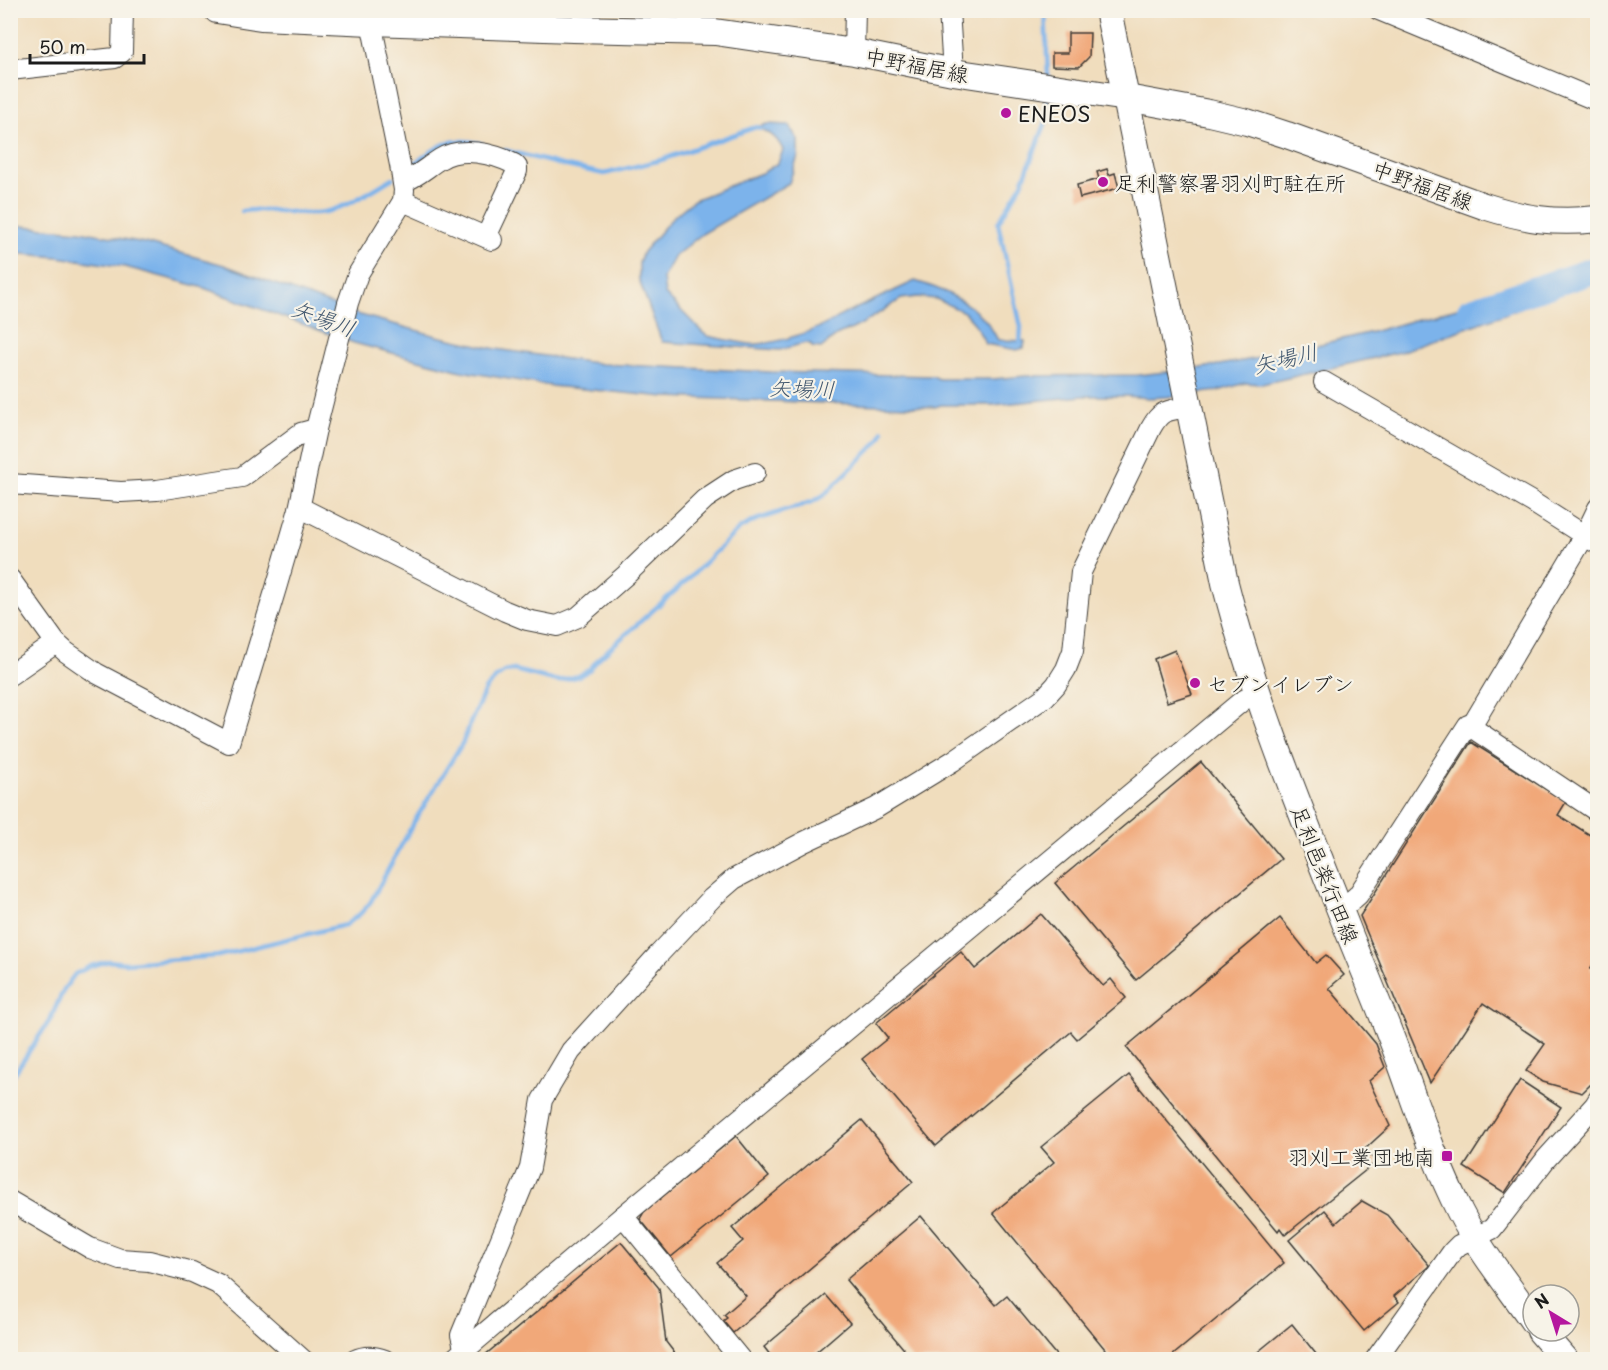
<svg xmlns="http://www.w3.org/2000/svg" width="1608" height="1370" font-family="'Playpen Sans','Klee One',sans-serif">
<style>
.water{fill:#7bb3eb;stroke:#4c6884;stroke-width:1.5}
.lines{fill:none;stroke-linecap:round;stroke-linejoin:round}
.stream{stroke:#7bb3eb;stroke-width:4.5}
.river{stroke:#7bb3eb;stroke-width:27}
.building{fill:#f1a879}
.minor-casing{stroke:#3c3934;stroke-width:22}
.major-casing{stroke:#3c3934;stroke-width:28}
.minor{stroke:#fff;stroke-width:20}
.major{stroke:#fff;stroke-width:26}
.poi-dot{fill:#b5179e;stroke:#f7f3e8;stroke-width:2}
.labels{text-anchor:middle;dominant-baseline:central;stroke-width:4.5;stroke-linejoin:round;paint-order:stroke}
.street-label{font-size:21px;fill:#1c1c1c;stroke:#f7f3e8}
.poi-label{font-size:21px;fill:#1c1c1c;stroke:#f7f3e8;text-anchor:start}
.water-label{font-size:22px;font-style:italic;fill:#42586f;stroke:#f7f3e8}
</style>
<rect width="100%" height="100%" fill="#f7f3e8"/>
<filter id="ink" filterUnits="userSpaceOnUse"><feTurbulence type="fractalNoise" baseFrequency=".0167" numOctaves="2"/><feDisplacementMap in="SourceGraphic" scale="12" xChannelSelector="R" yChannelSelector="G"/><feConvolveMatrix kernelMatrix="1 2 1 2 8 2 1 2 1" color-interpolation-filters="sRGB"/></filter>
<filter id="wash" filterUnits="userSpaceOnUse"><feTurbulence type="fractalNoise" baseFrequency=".008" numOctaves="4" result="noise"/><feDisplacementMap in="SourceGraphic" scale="24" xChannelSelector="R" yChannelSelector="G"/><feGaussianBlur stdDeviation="1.35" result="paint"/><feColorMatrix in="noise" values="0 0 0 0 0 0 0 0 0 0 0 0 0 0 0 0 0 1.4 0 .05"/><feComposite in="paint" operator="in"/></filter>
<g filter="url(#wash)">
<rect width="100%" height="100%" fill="#f0ddbd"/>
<g class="water">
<path d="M767,124L789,125L798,140V156L789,183L702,234L675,256L663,278L665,294L703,333L708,336C722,339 736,342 750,344C773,346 824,328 842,315L915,281C942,289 965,299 985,320C990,325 994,333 998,340L1025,341L1024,348L1017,350L986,344L974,323L964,312L936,299L917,297L901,299L862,324L852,329L840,333L821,348L812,347L811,344L805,343L780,350L662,342L639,280V263L643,252L673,217L694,200L764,172L778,163L783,150C777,136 768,132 756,127Z"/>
<polygon points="11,225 80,231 145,243 224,265 357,314 437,336 496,349 602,364 771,372 933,376 939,379 993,379 1026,376 1138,375 1202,368 1265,357 1372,332 1499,296 1518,309 1400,352 1262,384 1245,383 1218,391 1166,397 1148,398 1126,396 1083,396 993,405 941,405 935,407 666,397 551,386 461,371 354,343 201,287 125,267 58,257 11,253"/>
</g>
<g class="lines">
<g class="stream">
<polyline points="1045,10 1048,77"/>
<polyline points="504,150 562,165 604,174 661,160 756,127 761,128"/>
<path d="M408,168C436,149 446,134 482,144"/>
<path d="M242,211C267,207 291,214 317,213C341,212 372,190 393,178"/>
<polyline points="1020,345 1021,327 998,223 1022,183 1046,122 1047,94"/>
<polyline points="10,1080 50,1020 64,989 75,974 91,966 109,961 126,963 218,956 345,925 360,914 370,903 414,822 463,742 471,721 486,688 497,677 504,672 514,670 558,681 579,676 590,669 600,657 684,583 739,529 756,520 814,501 824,495 877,443 881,437 883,431"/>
</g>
<polyline class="river" points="1470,311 1598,269"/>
</g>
<g id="blocks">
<g class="building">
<polygon points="1068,33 1090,33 1089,57 1079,67 1052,66 1052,53 1068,53"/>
<polygon points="1107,169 1109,175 1115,173 1119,188 1080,198 1077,185 1099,179 1097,172"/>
<polygon points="1175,650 1192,694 1167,702 1154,659"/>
<polygon points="1471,742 1566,802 1558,815 1598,840 1598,957 1590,969 1598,973 1598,1067 1593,1082 1582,1093 1543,1082 1526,1071 1545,1044 1483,1003 1430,1083 1360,916"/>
<polygon points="1201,762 1281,859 1136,980 1055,883"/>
<polygon points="1041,914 1103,986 1111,979 1126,998 1077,1039 1071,1032 936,1146 862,1059 888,1038 876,1023 961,952 975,969"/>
<polygon points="1280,918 1316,963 1326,955 1344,975 1329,988 1376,1044 1385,1067 1369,1081 1390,1126 1365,1149 1376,1162 1285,1235 1280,1228 1278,1231 1126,1047"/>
<polygon points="1129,1075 1284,1263 1167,1360 1114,1360 993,1213 1054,1162 1041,1147"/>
<polygon points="1520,1080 1561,1107 1505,1193 1464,1167"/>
<polygon points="862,1120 913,1182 733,1333 723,1321 727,1318 724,1315 746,1296 717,1263 743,1241 732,1228"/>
<polygon points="736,1136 769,1177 671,1257 640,1219 644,1212"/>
<polygon points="1362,1201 1387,1215 1429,1265 1428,1267 1394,1296 1399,1302 1364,1331 1289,1240 1325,1210 1336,1223"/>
<polygon points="921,1216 996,1305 1007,1296 1060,1360 913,1360 846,1280"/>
<polygon points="621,1242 659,1288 666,1342 680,1360 479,1360"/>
<polygon points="826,1295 850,1323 807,1360 774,1360 764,1347"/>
<polygon points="1292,1324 1316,1354 1310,1360 1248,1360"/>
</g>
</g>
</g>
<g filter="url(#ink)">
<use href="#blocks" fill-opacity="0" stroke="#3c3934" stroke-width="1.5"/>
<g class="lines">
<g class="minor-casing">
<g id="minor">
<polyline points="949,10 953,72"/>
<polyline points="1379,10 1598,101"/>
<polyline points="854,52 855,10"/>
<polyline points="10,70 115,58 122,52 123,10"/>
<path d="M403,182C417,177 427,167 440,159C460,146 493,153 514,164L517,167V171L486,237"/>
<polyline points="403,201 492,240"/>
<polyline points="1324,382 1532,502 1598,544"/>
<polyline points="10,484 121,492 157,490 242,477 301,433 316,429"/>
<polyline points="299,509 305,510 505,611 527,620 557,626 578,617 627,574 705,499 734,480 755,473"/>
<polyline points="10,579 56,643 66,652 96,673 229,743 276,588 299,509 316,429 348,303 358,274 403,201 404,190 400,165 371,22"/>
<polyline points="10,675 56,643"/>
<polyline points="1471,727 1585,535 1598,508"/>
<polyline points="1340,908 1350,902 1358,895 1468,725 1598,812"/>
<polyline points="10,1201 90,1248 120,1259 149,1261 192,1272 218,1284 303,1360"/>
<polyline points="623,1216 741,1360"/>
<path d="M464,1348L461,1335L530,1168L542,1100L571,1051L658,955L712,898L734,879L804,842L876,808L953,761L1045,697L1056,685L1066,669L1073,651L1081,572L1151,428C1162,408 1168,411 1189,407"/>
<path d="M355,1360C365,1355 375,1356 385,1360"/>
<polyline points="453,1360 623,1216 1242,701 1257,693"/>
<polyline points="1375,1360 1453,1251 1459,1245 1492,1229 1546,1159 1595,1105 1598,1100"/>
</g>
</g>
<g class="major-casing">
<g id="major">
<path d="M217,10L261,17L371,22L573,29L715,32L854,52L953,72L1127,98L1209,113L1247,122L1287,135L1484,206C1525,219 1554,224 1598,219"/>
<path d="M1108,10L1225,583C1256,705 1305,821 1351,938C1368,980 1386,1022 1401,1064C1419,1114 1436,1165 1460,1212C1480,1251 1508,1285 1533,1321"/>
<polyline points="1540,1331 1565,1360"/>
</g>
</g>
<use href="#minor" class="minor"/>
<use href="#major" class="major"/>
</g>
</g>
<g class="poi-dot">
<circle cx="1006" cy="113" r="6"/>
<circle cx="1103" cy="182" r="6"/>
<circle cx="1195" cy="683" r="6"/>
<rect x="1441" y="1150" width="12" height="12" rx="3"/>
</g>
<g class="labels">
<g class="street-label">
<text transform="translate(917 64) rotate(11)">中野福居線</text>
<text transform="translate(1423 184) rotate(20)">中野福居線</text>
<text transform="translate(1326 874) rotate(68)">足利邑楽行田線</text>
</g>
<g class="poi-label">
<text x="1018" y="113">ENEOS</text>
<text x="1115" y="182">足利警察署羽刈町駐在所</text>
<text x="1207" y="683">セブンイレブン</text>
<text x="1435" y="1156" text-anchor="end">羽刈工業団地南</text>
</g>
<g class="water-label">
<text transform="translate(324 317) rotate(20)">矢場川</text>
<text transform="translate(1285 357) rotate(-13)">矢場川</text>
<text transform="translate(802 387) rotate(2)">矢場川</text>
</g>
</g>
<rect width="1608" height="1370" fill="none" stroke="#f7f3e8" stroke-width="36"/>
<g transform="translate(1551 1313) rotate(322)"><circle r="28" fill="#f7f3e8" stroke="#9f9d96" stroke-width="1.5"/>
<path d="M0-4.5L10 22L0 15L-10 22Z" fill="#b5179e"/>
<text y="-9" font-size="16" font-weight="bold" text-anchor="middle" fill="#1c1c1c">N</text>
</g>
<path d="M30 54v9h114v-9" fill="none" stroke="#1c1c1c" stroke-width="3"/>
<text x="39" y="54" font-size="18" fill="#1c1c1c" stroke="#f7f3e8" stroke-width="4.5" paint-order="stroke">50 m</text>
</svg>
